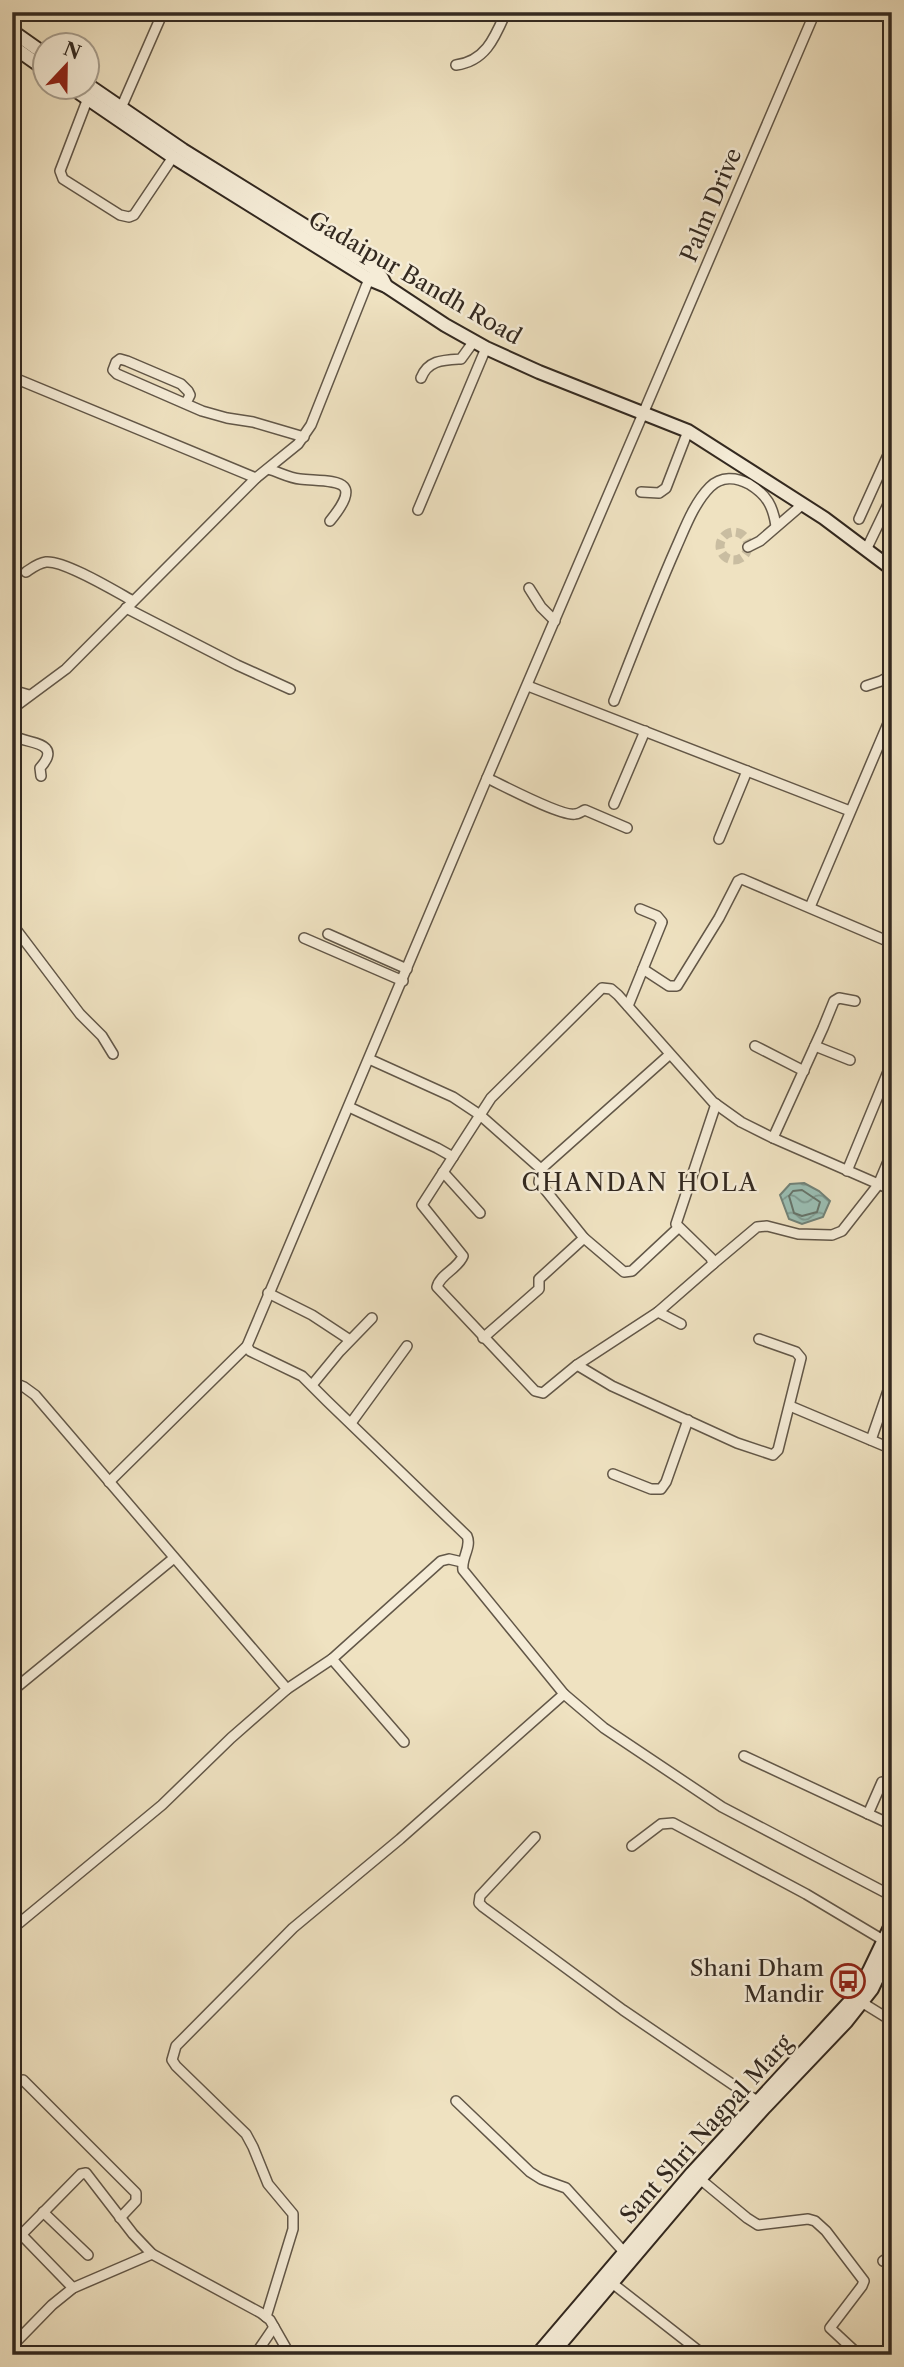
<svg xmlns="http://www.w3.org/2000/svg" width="904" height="2367" font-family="'Libre Caslon Text',serif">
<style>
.water{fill:url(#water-waves);stroke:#718278;stroke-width:2}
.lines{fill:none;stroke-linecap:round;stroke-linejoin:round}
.shore{stroke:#66746a;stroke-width:2}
.street-tunnel{stroke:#c9bda1;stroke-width:9;stroke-dasharray:9 4.5;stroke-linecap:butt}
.street-casing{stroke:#625748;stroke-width:12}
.secondary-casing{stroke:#332920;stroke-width:16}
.street{stroke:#f5ecd7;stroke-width:9}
.secondary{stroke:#f5ecd7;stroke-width:12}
.labels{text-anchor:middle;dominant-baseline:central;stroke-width:5;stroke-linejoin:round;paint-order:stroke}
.street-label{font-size:23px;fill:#332920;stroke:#f5ecd7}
.poi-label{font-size:23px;fill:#332920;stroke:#f5ecd7;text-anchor:end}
.neighbourhood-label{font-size:24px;letter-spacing:2px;fill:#332920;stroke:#f5ecd7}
</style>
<defs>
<pattern id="water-waves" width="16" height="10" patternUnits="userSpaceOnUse" patternTransform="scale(1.75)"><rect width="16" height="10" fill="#9abeb3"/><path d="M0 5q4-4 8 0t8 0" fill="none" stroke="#7e9a91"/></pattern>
</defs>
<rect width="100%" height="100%" fill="#efe2c1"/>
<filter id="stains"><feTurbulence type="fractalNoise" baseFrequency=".00286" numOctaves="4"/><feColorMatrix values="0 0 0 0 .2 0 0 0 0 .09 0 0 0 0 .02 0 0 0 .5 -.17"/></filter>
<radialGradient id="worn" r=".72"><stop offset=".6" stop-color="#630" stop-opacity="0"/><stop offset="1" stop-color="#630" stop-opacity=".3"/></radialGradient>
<polygon class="water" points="804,1183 819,1191 830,1201 823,1217 802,1224 789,1219 780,1195 790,1184"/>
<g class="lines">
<polygon class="shore" points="802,1190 820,1202 817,1212 802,1216 794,1213 789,1196 793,1191"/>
<circle class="street-tunnel" cx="734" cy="546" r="14"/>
<g class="street-casing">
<g id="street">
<path d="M815,12L487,778L247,1346L250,1351L302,1376L327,1401L467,1536C472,1547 461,1558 463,1570L564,1694L604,1728L722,1807L892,1896"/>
<path d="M456,65C486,61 495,37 506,12"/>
<polyline points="88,98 60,171 63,179 120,215 129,217 134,215 173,157"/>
<polyline points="121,108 163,12"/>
<polyline points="12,377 256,478"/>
<path d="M421,378C428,360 443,360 461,359L474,341"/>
<polyline points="186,403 190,395 188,391 181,384 127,361 120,359 116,362 113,370 117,374 202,411 227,418 253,422 304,437"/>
<path d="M268,469C279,472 289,478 300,479C334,482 366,477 330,521"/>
<polyline points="641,492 659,493 666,488 688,431"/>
<polyline points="418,510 486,348"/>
<polyline points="859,519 892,446"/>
<polyline points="748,547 760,541 803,504"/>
<polyline points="866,550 892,496"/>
<path d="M26,572C32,568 38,563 46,562C64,560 115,591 133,601"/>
<polyline points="529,588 541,607 555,621"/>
<polyline points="126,608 237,665 290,689"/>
<polyline points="528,686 850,811"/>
<polyline points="866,686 881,681 892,675"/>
<polyline points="12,690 29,695"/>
<path d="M614,701C634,650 654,598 676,548C685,528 694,503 710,487C721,476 736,477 749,484C767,495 773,506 776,526"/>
<polyline points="12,709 66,669 256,478 298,444 311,425 369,279"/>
<path d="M12,735C23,744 65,740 40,768L41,776"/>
<path d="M487,778C502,785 562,817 575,814C579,814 582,811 585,810L627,828"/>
<polyline points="614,804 645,731"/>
<polyline points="719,839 747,771"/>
<polyline points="810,907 892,714"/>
<polyline points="12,924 80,1014 102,1036 113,1054"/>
<polyline points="328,934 407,969"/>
<polyline points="304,938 403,981"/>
<polyline points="643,969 669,986 677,986 719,918 738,881 742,879 892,943"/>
<polyline points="628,1006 662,922 657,916 640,909"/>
<polyline points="755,1046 804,1071"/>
<polyline points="815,1046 850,1060"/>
<polyline points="669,1055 541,1169 539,1182 584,1238 624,1272 632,1271 678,1228"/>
<polyline points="369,1059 453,1097 480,1115 541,1169"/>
<polyline points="716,1104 676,1224 711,1258 713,1264 658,1312 577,1365 612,1386 737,1443 773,1455 778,1450 801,1358 796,1352 759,1339"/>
<polyline points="349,1107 437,1148 453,1157"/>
<polyline points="773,1138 823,1028 834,1001 839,998 855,1001"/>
<polyline points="847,1171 892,1062"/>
<polyline points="443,1172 480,1213"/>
<polyline points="713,1264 757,1227 767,1226 798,1234 832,1235 842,1231 878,1185 892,1152"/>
<polyline points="268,1293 312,1315 350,1340"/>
<polyline points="658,1312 681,1324"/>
<polyline points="483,1338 539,1289 539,1279 584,1238"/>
<path d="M577,1365L543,1393L535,1391L437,1287C440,1274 458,1269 463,1256L422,1205L491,1098L602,988L611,989L618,995L713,1102L741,1122L773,1138L892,1190"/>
<polyline points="12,1382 24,1387 35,1395 287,1689 332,1659 441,1561 449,1559 462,1562"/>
<polyline points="312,1385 340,1351 372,1318"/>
<polyline points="790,1406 892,1449"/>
<polyline points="351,1423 407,1346"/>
<polyline points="871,1440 892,1379"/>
<polyline points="613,1474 651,1489 661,1489 666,1482 688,1420"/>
<polyline points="109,1482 247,1346"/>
<polyline points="332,1659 404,1742"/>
<polyline points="12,1691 174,1558"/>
<polyline points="744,1756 892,1825"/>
<polyline points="868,1814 882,1782"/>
<polyline points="535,1837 480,1896 479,1903 483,1907 623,2010 757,2101"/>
<polyline points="632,1846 661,1824 673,1823 806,1894 883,1940"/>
<polyline points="12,1929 162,1805 231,1738 287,1689"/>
<polyline points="858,2000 892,2021"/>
<polyline points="23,2080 136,2193 136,2201 120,2218"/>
<polyline points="456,2101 530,2172 541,2179 566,2188 624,2252"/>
<polyline points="12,2177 16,2185 12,2189"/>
<polyline points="700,2179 747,2218 758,2225 808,2219 815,2221 826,2231 864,2281 862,2286 830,2328 859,2355"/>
<polyline points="43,2212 88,2255"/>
<polyline points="12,2225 73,2288"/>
<polyline points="22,2234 81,2174 86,2173 133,2234 152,2254 261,2313 270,2320 290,2355"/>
<polyline points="883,2261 892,2255"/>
<polyline points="612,2283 704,2355"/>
<polyline points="266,2317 293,2229 293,2214 268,2184 253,2147 246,2134 176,2066 172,2060 176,2046 293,1928 400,1839 564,1694"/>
<polyline points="12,2346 52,2305 73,2288 152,2254"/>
<polyline points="255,2355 274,2327"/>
</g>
</g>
<g class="secondary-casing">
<g id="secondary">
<polyline points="12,31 46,55"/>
<polyline points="12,46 46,70"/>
<polyline points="88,85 183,150 373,268 382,278 386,286"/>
<polyline points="72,88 173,157 369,279 386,286 445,325 486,348 539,372 688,431 824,518 892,569"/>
<polyline points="537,2355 692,2173 854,1997 869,1971 892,1923"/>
<polyline points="551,2355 700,2179 765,2107 846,2022 872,1989 892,1947"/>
</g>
</g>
<use href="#street" class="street"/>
<use href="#secondary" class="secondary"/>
</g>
<defs>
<g id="bus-ring" transform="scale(1.75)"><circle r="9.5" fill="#f5ecd7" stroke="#8f2418" stroke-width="1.5"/><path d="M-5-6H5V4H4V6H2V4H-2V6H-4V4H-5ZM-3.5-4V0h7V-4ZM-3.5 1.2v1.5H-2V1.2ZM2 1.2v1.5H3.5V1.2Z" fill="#8f2418"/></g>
</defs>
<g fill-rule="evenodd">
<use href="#bus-ring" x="848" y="1981"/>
</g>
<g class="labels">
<g class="street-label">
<text transform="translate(711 205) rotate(-67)">Palm Drive</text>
<text transform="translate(415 278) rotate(30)">Gadaipur Bandh Road</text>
<text transform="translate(706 2129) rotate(-48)">Sant Shri Nagpal Marg</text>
</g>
<g class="poi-label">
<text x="824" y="1968">Shani Dham<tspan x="824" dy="26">Mandir</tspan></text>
</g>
<g class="neighbourhood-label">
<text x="640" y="1182">CHANDAN HOLA</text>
</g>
</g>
<rect width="904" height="2367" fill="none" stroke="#efe2c1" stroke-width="42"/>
<rect x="14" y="14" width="876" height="2339" fill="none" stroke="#332920" stroke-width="3.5"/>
<rect x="21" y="21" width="862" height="2325" fill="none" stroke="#332920" stroke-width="2"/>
<g transform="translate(66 66) rotate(22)"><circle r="33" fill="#f5ecd7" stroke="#a79e8e" stroke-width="2"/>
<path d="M0-5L12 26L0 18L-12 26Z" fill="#8f2418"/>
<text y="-10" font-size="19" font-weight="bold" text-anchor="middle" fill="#332920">N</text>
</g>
<rect width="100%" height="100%" filter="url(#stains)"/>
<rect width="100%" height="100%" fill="url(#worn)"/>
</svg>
